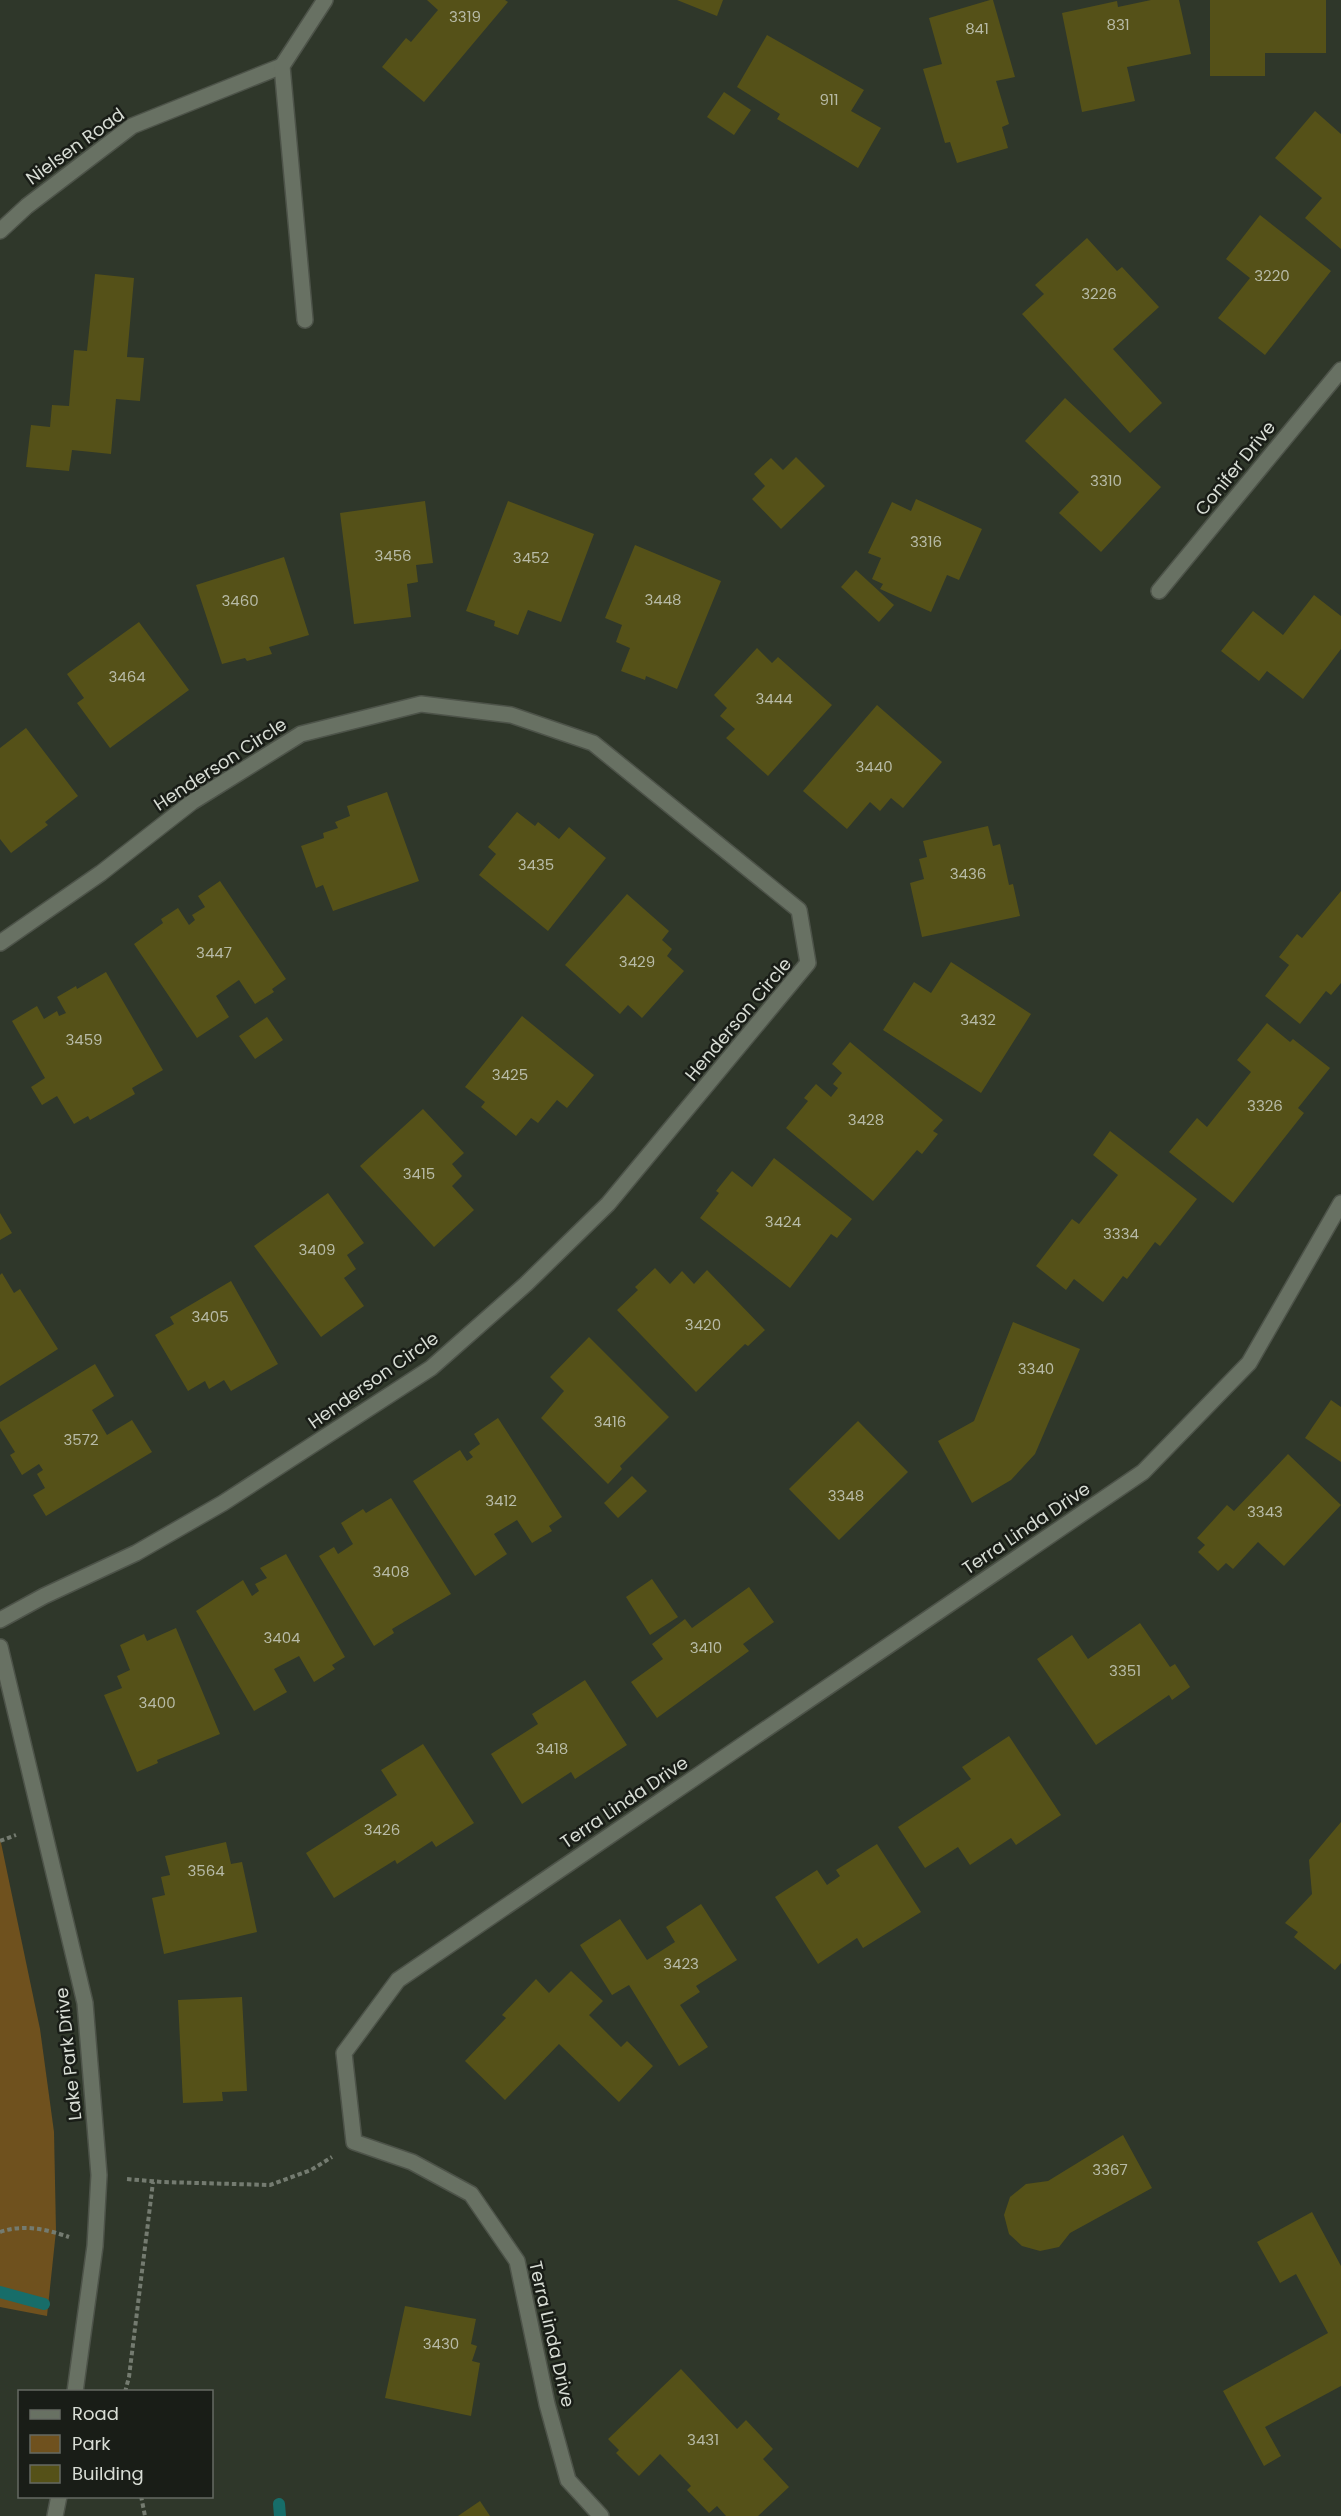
<svg xmlns="http://www.w3.org/2000/svg" width="1341" height="2516" font-family="Poppins,sans-serif">
<style>
.green{fill:#6f511e}
.lines{fill:none;stroke-linecap:round;stroke-linejoin:round}
.stream{stroke:#176d69;stroke-width:12}
.building{fill:#555118}
.street-casing{stroke:#4d5349;stroke-width:18}
.path{stroke:#747b70;stroke-width:4;stroke-dasharray:4.5 3;stroke-linecap:butt}
.street{stroke:#687163;stroke-width:15}
.labels{text-anchor:middle;dominant-baseline:central;stroke-width:5;stroke-linejoin:round;paint-order:stroke}
.number-label{font-size:15px;fill:#b7baa6}
.street-label{font-size:18px;fill:#d8ddd5;stroke:#191d17}
</style>
<rect width="100%" height="100%" fill="#2f372a"/>
<polygon class="green" points="0,1838 40,2029 54,2132 56,2231 47,2316 0,2307"/>
<g class="lines">
<g class="stream">
<polyline points="0,2292 44,2304"/>
<polyline points="279,2504 280,2516"/>
</g>
</g>
<g class="building">
<polygon points="427,0 505,0 508,2 424,102 382,67 406,38 411,42 438,10"/>
<polygon points="677,0 723,0 717,16"/>
<polygon points="990,0 993,0 1015,77 996,81 1009,124 1002,127 1008,148 957,163 950,142 945,143 923,69 942,64 929,18"/>
<polygon points="1151,0 1179,0 1191,54 1127,67 1135,101 1082,112 1062,13 1117,1 1118,7"/>
<polygon points="1210,0 1326,0 1326,53 1265,53 1265,76 1210,76"/>
<polygon points="767,35 864,90 851,111 881,128 858,168 777,119 780,114 737,87"/>
<polygon points="724,92 751,110 734,135 707,117"/>
<polygon points="1315,111 1341,134 1341,249 1305,218 1322,198 1275,158"/>
<polygon points="1260,215 1331,271 1265,355 1218,318 1250,278 1226,259"/>
<polygon points="1087,238 1117,271 1122,267 1159,307 1113,349 1162,403 1130,433 1022,314 1044,294 1035,285"/>
<polygon points="95,274 134,278 127,357 144,358 140,401 116,399 111,454 72,450 69,471 26,467 31,425 50,427 52,405 69,406 74,350 87,351"/>
<polygon points="1065,398 1161,487 1101,552 1059,513 1079,492 1025,441"/>
<polygon points="796,457 825,486 781,529 752,499 765,486 754,474 771,458 783,470"/>
<polygon points="916,499 982,529 959,580 947,575 931,612 880,589 883,584 872,579 881,558 868,553 892,502 911,511"/>
<polygon points="425,501 433,563 416,565 418,582 407,584 411,617 354,624 340,513"/>
<polygon points="508,501 594,534 561,622 528,610 518,635 494,626 495,621 466,611"/>
<polygon points="635,545 721,581 677,689 646,676 645,680 621,671 630,648 616,642 622,625 605,618"/>
<polygon points="284,557 309,635 269,647 272,654 247,661 245,658 222,664 196,585"/>
<polygon points="856,570 894,605 879,622 841,587"/>
<polygon points="1314,595 1341,616 1341,649 1303,699 1267,671 1259,681 1221,651 1253,611 1283,635"/>
<polygon points="139,622 189,690 110,748 77,703 84,698 67,674"/>
<polygon points="757,648 772,663 778,657 832,705 768,776 726,738 735,729 720,716 727,708 714,695"/>
<polygon points="877,705 942,762 903,808 891,798 880,811 870,802 847,829 803,791"/>
<polygon points="26,728 78,796 45,822 48,825 11,853 0,839 0,748"/>
<polygon points="387,792 419,881 333,911 323,885 316,888 301,846 324,838 323,833 338,828 335,822 350,816 347,806"/>
<polygon points="517,812 535,826 538,822 559,839 569,827 606,858 548,931 479,875 496,854 488,847"/>
<polygon points="988,826 993,846 1000,844 1009,885 1013,884 1020,916 922,937 910,883 924,879 919,859 927,857 923,841"/>
<polygon points="220,881 286,979 272,989 274,992 255,1004 239,980 216,996 229,1017 197,1038 134,944 163,923 161,919 178,908 189,925 195,920 192,915 205,907 198,896"/>
<polygon points="1341,891 1341,983 1331,995 1326,991 1300,1024 1265,996 1289,965 1279,957 1297,934 1302,938"/>
<polygon points="627,894 669,931 662,940 672,949 667,956 684,971 642,1018 628,1005 620,1014 565,965"/>
<polygon points="951,962 1031,1014 981,1093 883,1030 914,982 931,993"/>
<polygon points="106,972 163,1070 132,1088 135,1094 90,1120 88,1116 74,1124 57,1096 42,1105 31,1087 45,1078 12,1021 37,1006 44,1019 57,1011 59,1016 66,1013 57,997 76,986 77,989"/>
<polygon points="522,1016 594,1075 567,1108 557,1100 538,1123 531,1118 516,1136 481,1107 485,1102 465,1087"/>
<polygon points="267,1017 283,1040 255,1059 239,1036"/>
<polygon points="1267,1023 1290,1042 1293,1039 1330,1068 1298,1108 1304,1113 1233,1203 1169,1152 1197,1118 1207,1127 1251,1072 1237,1060"/>
<polygon points="850,1042 943,1120 933,1131 938,1134 922,1154 917,1150 873,1201 786,1128 808,1101 804,1098 816,1084 831,1097 838,1088 833,1084 842,1073 832,1064"/>
<polygon points="423,1109 464,1153 452,1164 462,1176 452,1186 474,1210 434,1247 360,1166"/>
<polygon points="1110,1131 1197,1199 1160,1246 1155,1242 1127,1279 1123,1276 1103,1302 1074,1279 1066,1290 1036,1266 1072,1219 1079,1224 1118,1175 1093,1155"/>
<polygon points="774,1158 852,1219 837,1238 831,1234 790,1288 700,1218 719,1193 716,1191 732,1171 752,1187"/>
<polygon points="328,1193 364,1243 347,1255 356,1269 344,1278 364,1306 321,1337 254,1246"/>
<polygon points="0,1213 12,1233 0,1240"/>
<polygon points="655,1268 670,1284 682,1271 694,1284 707,1270 765,1330 748,1346 745,1344 696,1392 617,1310 638,1290 635,1287"/>
<polygon points="2,1273 14,1293 20,1289 58,1349 0,1386 0,1275"/>
<polygon points="231,1281 278,1364 231,1391 224,1380 209,1389 205,1381 188,1391 155,1335 174,1324 170,1317"/>
<polygon points="1013,1322 1080,1349 1035,1454 1011,1480 972,1503 938,1441 974,1421"/>
<polygon points="589,1337 669,1417 620,1466 622,1469 608,1484 541,1418 564,1391 550,1377"/>
<polygon points="95,1364 114,1396 92,1410 107,1435 132,1420 152,1452 46,1516 33,1495 45,1488 37,1474 43,1470 39,1464 22,1475 10,1455 15,1452 0,1428 0,1422"/>
<polygon points="1331,1400 1341,1407 1341,1462 1305,1438"/>
<polygon points="498,1418 562,1517 549,1526 552,1531 532,1543 517,1520 494,1534 507,1554 475,1576 413,1481 460,1450 467,1461 473,1457 469,1452 480,1444 474,1434"/>
<polygon points="858,1421 908,1472 839,1540 789,1489"/>
<polygon points="1288,1454 1341,1505 1284,1566 1258,1542 1233,1569 1226,1563 1218,1571 1198,1552 1205,1545 1197,1538 1227,1505 1234,1511"/>
<polygon points="632,1476 647,1491 618,1518 604,1503"/>
<polygon points="391,1498 451,1594 392,1629 394,1633 374,1646 319,1556 334,1547 338,1554 353,1544 341,1523 363,1509 366,1513"/>
<polygon points="286,1554 345,1657 332,1665 335,1669 314,1682 299,1656 274,1669 287,1692 254,1711 196,1611 243,1580 252,1596 259,1591 255,1584 267,1578 260,1568"/>
<polygon points="652,1579 678,1617 650,1635 626,1597"/>
<polygon points="749,1587 774,1622 743,1644 749,1651 657,1718 631,1682 663,1659 652,1644 685,1619 692,1628"/>
<polygon points="1140,1623 1170,1667 1175,1664 1190,1687 1172,1700 1169,1695 1096,1745 1037,1659 1072,1635 1088,1659"/>
<polygon points="176,1628 220,1734 157,1760 158,1763 137,1772 104,1695 122,1688 117,1676 130,1670 120,1645 144,1634 147,1641"/>
<polygon points="585,1680 627,1745 575,1779 571,1772 522,1804 491,1754 538,1724 532,1714"/>
<polygon points="1009,1736 1061,1815 1016,1845 1011,1838 970,1865 958,1847 925,1868 898,1827 971,1779 962,1767"/>
<polygon points="423,1744 474,1823 436,1847 432,1841 397,1864 395,1860 334,1898 306,1853 397,1795 381,1770"/>
<polygon points="1341,1822 1341,1963 1335,1970 1294,1937 1298,1932 1285,1923 1312,1894 1309,1860"/>
<polygon points="226,1842 231,1864 242,1862 257,1932 164,1954 152,1898 165,1895 161,1877 170,1875 165,1856"/>
<polygon points="877,1844 921,1912 863,1948 857,1938 818,1964 775,1897 817,1870 827,1885 840,1876 836,1870"/>
<polygon points="701,1904 737,1960 696,1986 700,1992 680,2005 708,2047 679,2066 629,1985 612,1995 580,1945 620,1919 647,1960 675,1942 666,1927"/>
<polygon points="571,1971 603,2001 589,2015 621,2047 627,2041 653,2066 619,2102 559,2044 505,2100 465,2061 506,2018 502,2015 536,1979 549,1993"/>
<polygon points="242,1997 247,2091 222,2092 223,2101 183,2103 178,2000"/>
<polygon points="1123,2135 1152,2188 1070,2233 1059,2247 1040,2251 1022,2246 1009,2234 1004,2215 1010,2197 1026,2184 1048,2181"/>
<polygon points="1312,2212 1341,2266 1341,2386 1265,2427 1281,2456 1264,2466 1223,2391 1328,2333 1296,2274 1280,2283 1257,2242"/>
<polygon points="405,2306 476,2319 471,2344 477,2346 472,2361 480,2363 471,2416 385,2398"/>
<polygon points="681,2369 737,2429 746,2420 773,2449 763,2459 789,2487 758,2516 726,2516 717,2506 709,2513 687,2490 691,2486 660,2454 639,2476 616,2453 619,2450 608,2439"/>
<polygon points="480,2501 490,2516 458,2516"/>
</g>
<g class="lines">
<g class="street-casing">
<g id="street">
<polyline points="0,231 27,206 132,126 282,66"/>
<polyline points="305,320 282,66 325,0"/>
<polyline points="1159,591 1341,370"/>
<polyline points="0,943 101,873 192,802 301,734 421,704 511,715 593,743 799,910 808,963 608,1204 526,1284 431,1368 223,1503 136,1553 44,1596 0,1620"/>
<polyline points="0,1647 85,2003 99,2175 95,2246 75,2392"/>
<polyline points="55,2516 59,2496"/>
<polyline points="601,2516 568,2480 547,2404 517,2261 471,2194 412,2162 354,2142 344,2053 398,1980 1143,1472 1249,1363 1341,1203"/>
</g>
</g>
<g class="path">
<polyline points="0,1841 16,1835"/>
<polyline points="127,2179 162,2182 270,2185 311,2170 332,2157"/>
<path d="M0,2232C23,2224 46,2229 69,2237"/>
<polyline points="125,2392 129,2377 153,2182"/>
<polyline points="141,2496 145,2516"/>
</g>
<use href="#street" class="street"/>
</g>
<g class="labels">
<g class="number-label">
<text x="465" y="16">3319</text>
<text x="1118" y="24">831</text>
<text x="977" y="28">841</text>
<text x="829" y="99">911</text>
<text x="1272" y="275">3220</text>
<text x="1099" y="293">3226</text>
<text x="1106" y="480">3310</text>
<text x="926" y="541">3316</text>
<text x="393" y="555">3456</text>
<text x="531" y="557">3452</text>
<text x="663" y="599">3448</text>
<text x="240" y="600">3460</text>
<text x="127" y="676">3464</text>
<text x="774" y="698">3444</text>
<text x="874" y="766">3440</text>
<text x="536" y="864">3435</text>
<text x="968" y="873">3436</text>
<text x="214" y="952">3447</text>
<text x="637" y="961">3429</text>
<text x="978" y="1019">3432</text>
<text x="84" y="1039">3459</text>
<text x="510" y="1074">3425</text>
<text x="1265" y="1105">3326</text>
<text x="866" y="1119">3428</text>
<text x="419" y="1173">3415</text>
<text x="783" y="1221">3424</text>
<text x="1121" y="1233">3334</text>
<text x="317" y="1249">3409</text>
<text x="210" y="1316">3405</text>
<text x="703" y="1324">3420</text>
<text x="1036" y="1368">3340</text>
<text x="610" y="1421">3416</text>
<text x="81" y="1439">3572</text>
<text x="846" y="1495">3348</text>
<text x="501" y="1500">3412</text>
<text x="1265" y="1511">3343</text>
<text x="391" y="1571">3408</text>
<text x="282" y="1637">3404</text>
<text x="706" y="1647">3410</text>
<text x="1125" y="1670">3351</text>
<text x="157" y="1702">3400</text>
<text x="552" y="1748">3418</text>
<text x="382" y="1829">3426</text>
<text x="206" y="1870">3564</text>
<text x="681" y="1963">3423</text>
<text x="1110" y="2169">3367</text>
<text x="441" y="2343">3430</text>
<text x="703" y="2439">3431</text>
</g>
<g class="street-label">
<text transform="translate(75 146) rotate(-36)">Nielsen Road</text>
<text transform="translate(1235 468) rotate(-51)">Conifer Drive</text>
<text transform="translate(220 764) rotate(-33)">Henderson Circle</text>
<text transform="translate(738 1019) rotate(-50)">Henderson Circle</text>
<text transform="translate(373 1380) rotate(-35)">Henderson Circle</text>
<text transform="translate(1026 1528) rotate(-34)">Terra Linda Drive</text>
<text transform="translate(624 1802) rotate(-34)">Terra Linda Drive</text>
<text transform="translate(68 2054) rotate(-96)">Lake Park Drive</text>
<text transform="translate(552 2334) rotate(77)">Terra Linda Drive</text>
</g>
</g>
<rect x="18" y="2390" width="195" height="108" fill="#191d17" stroke="#656a63" stroke-width="1.5"/>
<rect x="30" y="2410" width="30" height="9" fill="#687163" stroke="#656a63" stroke-width="1.5"/>
<text x="72" y="2420" font-size="18" fill="#d8ddd5">Road</text>
<rect x="30" y="2435" width="30" height="18" fill="#6f511e" stroke="#656a63" stroke-width="1.5"/>
<text x="72" y="2450" font-size="18" fill="#d8ddd5">Park</text>
<rect x="30" y="2465" width="30" height="18" fill="#555118" stroke="#656a63" stroke-width="1.5"/>
<text x="72" y="2480" font-size="18" fill="#d8ddd5">Building</text>
</svg>
